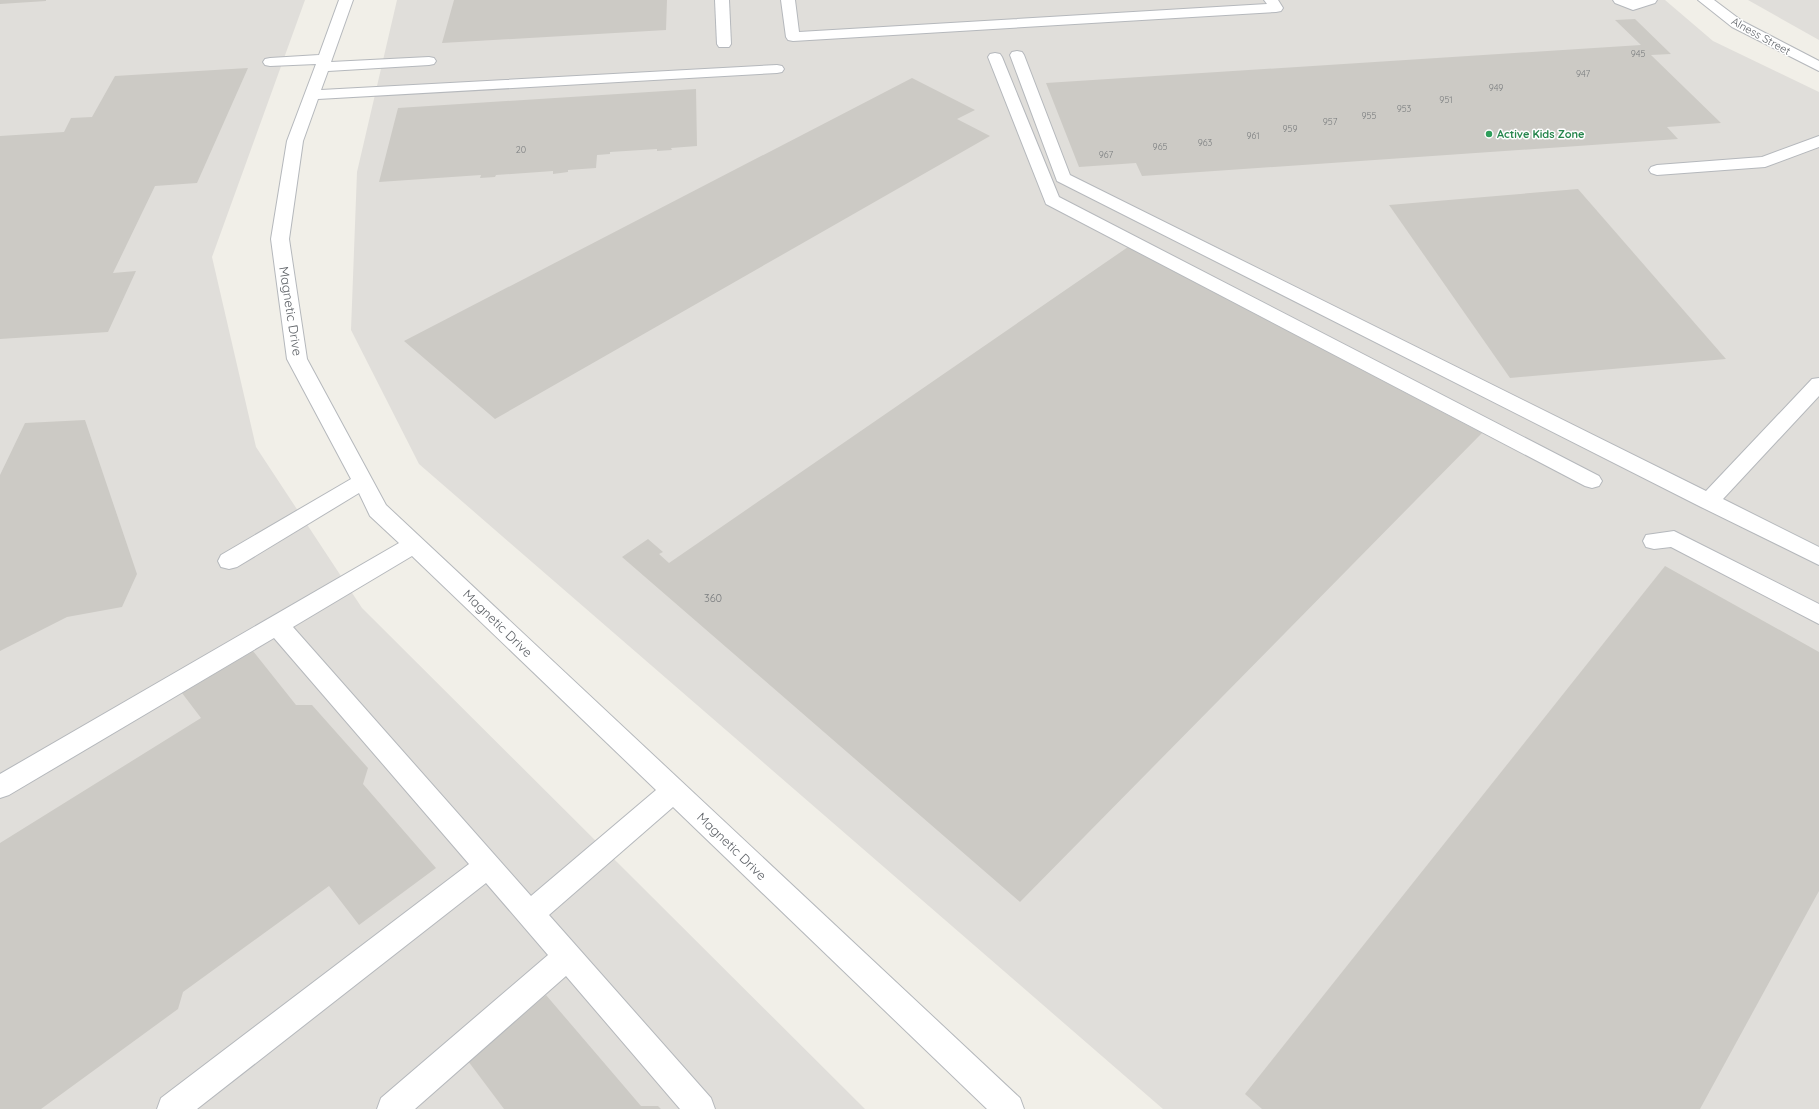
<svg xmlns="http://www.w3.org/2000/svg" width="1819" height="1109" font-family="Quicksand,sans-serif">
<style>
.industrial{fill:#e0deda}
.building{fill:#cccac5}
.lines{fill:none;stroke-linecap:round;stroke-linejoin:round}
.minor-casing{stroke:#b5b8bc;stroke-width:2}
.minor{fill:#fff;fill-rule:evenodd}
.leisure-dot{fill:#2e9e5b;stroke:#fff;stroke-width:1.5}
.labels{text-anchor:middle;dominant-baseline:central;stroke-width:3;stroke-linejoin:round;paint-order:stroke}
.far-number-label{font-size:9px;fill:#7a7d7f}
.far-street-label{font-size:11px;fill:#5f6368;stroke:#fff}
.far-leisure-label{font-size:11px;font-weight:bold;fill:#27864d;stroke:#fff;text-anchor:start}
.number-label{font-size:11px;fill:#7a7d7f}
.street-label{font-size:13px;fill:#5f6368;stroke:#fff}
</style>
<rect width="100%" height="100%" fill="#f1efe8"/>
<g class="industrial">
<polygon points="0,0 305,0 212,257 256,447 362,608 865,1109 0,1109"/>
<polygon points="397,0 1665,0 1713,41 1819,92 1819,1109 1163,1109 419,464 351,330 357,172"/>
<polygon points="1748,0 1819,0 1819,40"/>
</g>
<g class="building">
<polygon points="0,0 46,0 46,1 0,4"/>
<polygon points="454,0 667,0 666,30 442,43"/>
<polygon points="1635,19 1671,54 1651,55 1721,123 1667,127 1678,139 1142,176 1136,163 1079,167 1046,83 1641,45 1615,20"/>
<polygon points="248,68 197,183 155,186 113,273 136,271 108,332 0,339 0,136 64,132 71,118 92,117 115,76"/>
<polygon points="912,78 975,110 957,119 990,136 495,419 404,341"/>
<polygon points="696,89 697,146 671,148 672,150 657,151 657,149 610,152 610,154 597,155 596,168 568,170 568,172 553,174 553,171 496,175 495,177 480,178 481,175 379,182 398,108"/>
<polygon points="1578,189 1726,359 1510,378 1389,205"/>
<polygon points="1128,247 1482,433 1020,902 622,557 648,539 663,552 659,554 669,563"/>
<polygon points="85,420 137,574 122,607 67,617 0,651 0,475 25,423"/>
<polygon points="1665,566 1819,652 1819,891 1700,1109 1262,1109 1245,1094"/>
<polygon points="253,651 296,705 312,705 368,768 363,784 436,868 359,925 329,886 183,992 178,1009 41,1109 0,1109 0,843 201,718 182,693"/>
<polygon points="546,995 641,1106 658,1106 661,1109 504,1109 468,1061"/>
</g>
<g class="lines">
<g class="minor-casing">
<g id="minor">
<path d="M339,0H353L331,62L429,57L434,58L436,61L434,64L429,65L328,71L321,90L777,65L782,66L784,69L782,72L777,73L318,99L303,141L289,239L307,359L386,505L1020,1098L1024,1109H987L673,807L549,915L711,1098L715,1109H680L566,976L415,1109H377L381,1098L548,955L486,883L197,1109H157L161,1098L469,864L274,638L9,795L0,798V774L399,543L370,516L359,493L237,567L229,569L221,567L218,561L221,555L351,479L287,359L271,239L287,141L316,64L270,66L265,65L263,62L265,59L270,58L319,55ZM412,556L656,790L531,896L293,627Z"/>
<polygon points="715,0 729,0 731,44 729,47 719,47 717,44"/>
<polygon points="781,0 795,0 799,32 1267,4 1264,0 1278,0 1283,8 1281,11 1276,12 793,41 788,40 786,37"/>
<polygon points="1613,0 1657,0 1655,3 1633,10 1615,3"/>
<polygon points="1698,0 1714,0 1742,21 1819,61 1819,71 1732,27"/>
<polygon points="1017,51 1022,52 1024,55 1070,175 1706,491 1812,379 1819,378 1819,396 1723,499 1819,547 1819,565 1701,507 1057,181 1010,55 1012,52"/>
<polygon points="995,53 1000,54 1002,57 1059,197 1599,476 1602,481 1599,486 1592,488 1585,486 1046,204 988,57 990,54"/>
<polygon points="1819,136 1819,147 1765,167 1657,175 1651,173 1649,170 1651,167 1657,165 1762,157"/>
<polygon points="1674,531 1819,604 1819,624 1671,547 1654,549 1646,547 1643,541 1646,535"/>
</g>
</g>
<use href="#minor" class="minor"/>
</g>
<circle class="leisure-dot" cx="1489" cy="134" r="4"/>
<g class="labels">
<g class="far-number-label">
<text x="1638" y="53">945</text>
<text x="1583" y="73">947</text>
<text x="1496" y="87">949</text>
<text x="1446" y="99">951</text>
<text x="1404" y="108">953</text>
<text x="1369" y="115">955</text>
<text x="1330" y="121">957</text>
<text x="1290" y="128">959</text>
<text x="1253" y="135">961</text>
<text x="1205" y="142">963</text>
<text x="1160" y="146">965</text>
<text x="521" y="149">20</text>
<text x="1106" y="154">967</text>
</g>
<g class="far-street-label">
<text transform="translate(1761 36) rotate(29)">Alness Street</text>
</g>
<g class="far-leisure-label">
<text x="1497" y="134">Active Kids Zone</text>
</g>
<g class="number-label">
<text x="713" y="598">360</text>
</g>
<g class="street-label">
<text transform="translate(291 311) rotate(81)">Magnetic Drive</text>
<text transform="translate(498 623) rotate(44)">Magnetic Drive</text>
<text transform="translate(732 846) rotate(44)">Magnetic Drive</text>
</g>
</g>
</svg>
